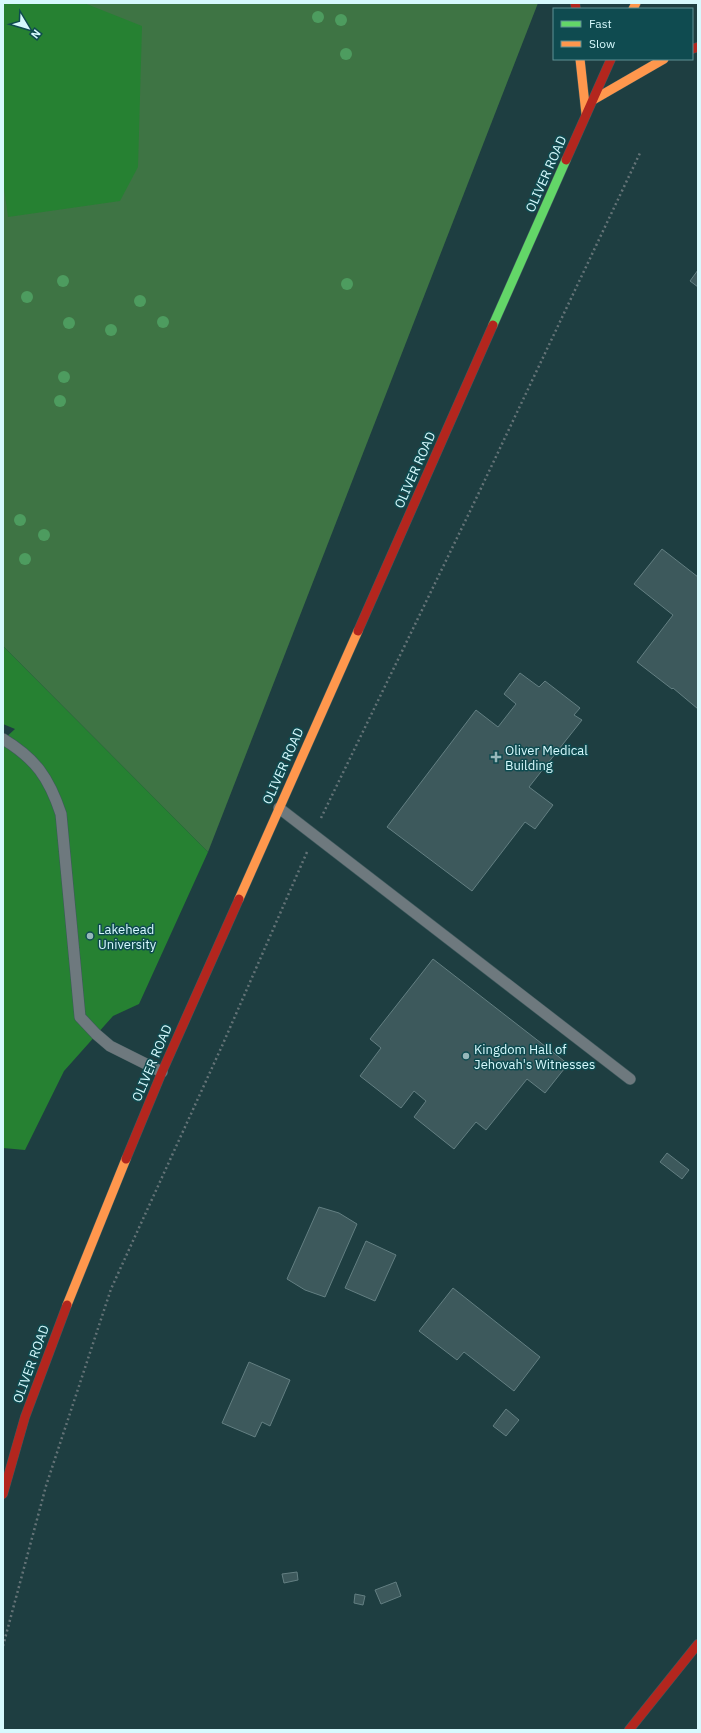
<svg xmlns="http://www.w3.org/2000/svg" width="701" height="1733" font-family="'IBM Plex Sans',sans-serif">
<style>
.green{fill:#3e7444}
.forest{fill:#268132}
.building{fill:#3d595c;stroke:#637f82}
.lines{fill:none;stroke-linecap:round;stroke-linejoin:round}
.lane-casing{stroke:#3e595d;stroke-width:12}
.fast-casing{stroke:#3e595d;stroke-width:10}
.slow-casing{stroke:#3e595d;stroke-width:10}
.jam-casing{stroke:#3e595d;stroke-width:10}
.path{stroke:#647377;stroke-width:2.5;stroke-dasharray:2 3;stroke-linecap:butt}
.lane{stroke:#6e797e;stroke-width:11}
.fast{stroke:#63d668;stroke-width:9}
.slow{stroke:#ff974d;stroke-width:9}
.jam{stroke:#b3261e;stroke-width:9}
.tree{fill:#4d9c5f}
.poi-dot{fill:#96b8bb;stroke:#0f4b50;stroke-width:1.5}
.labels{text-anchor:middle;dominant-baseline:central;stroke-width:3;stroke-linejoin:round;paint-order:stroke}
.street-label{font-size:13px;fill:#d6f9fd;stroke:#0f4b50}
.poi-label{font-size:13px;fill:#d6f9fd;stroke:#0f4b50;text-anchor:start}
</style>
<rect width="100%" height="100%" fill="#1e3e41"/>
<polygon class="green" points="3,3 538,3 208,852 3,646"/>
<g class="forest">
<polygon points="3,3 84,3 142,26 138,167 120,201 8,217 3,181"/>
<polygon points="3,646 208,852 139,1004 113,1016 64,1071 25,1150 3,1148 3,740 15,729 3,724"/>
</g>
<g class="building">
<polygon points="698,270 698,287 690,281"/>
<polygon points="662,549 698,577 698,709 673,688 672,689 637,662 673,615 634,584"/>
<polygon points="520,673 539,687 545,681 580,708 574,715 582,720 529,787 553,805 535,829 525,822 472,891 387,827 476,710 498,727 516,704 504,694"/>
<polygon points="433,959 568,1064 545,1093 527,1079 486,1130 476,1122 454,1149 414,1117 426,1101 414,1091 401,1108 360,1076 381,1048 370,1039"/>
<polygon points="667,1153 689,1170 682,1179 660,1162"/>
<polygon points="319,1207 339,1213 357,1224 325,1297 305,1290 287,1279"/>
<polygon points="366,1241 396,1255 375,1301 345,1288"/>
<polygon points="453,1288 540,1357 514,1391 464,1352 457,1360 419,1331"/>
<polygon points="249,1362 290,1380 270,1426 262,1422 255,1437 222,1423"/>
<polygon points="506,1409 519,1420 506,1436 493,1426"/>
<polygon points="297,1572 298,1580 284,1583 282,1574"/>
<polygon points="396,1582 401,1596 381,1604 375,1590"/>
<polygon points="355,1594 365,1596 363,1605 354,1603"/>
</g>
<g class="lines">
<g class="lane-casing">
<g id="lane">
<path d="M3,739C36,759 49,778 61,814L80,1017L96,1034L110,1046L162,1072"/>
<polyline points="279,808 630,1079"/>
</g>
</g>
<g class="fast-casing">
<polyline id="fast" points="493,325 566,160"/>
</g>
<g class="slow-casing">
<g id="slow">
<polyline points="633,9 636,3"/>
<polyline points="580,59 586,114"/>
<polyline points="593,100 664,59"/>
<polyline points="239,899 358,631"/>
<polyline points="67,1305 126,1159"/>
</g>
</g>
<g class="jam-casing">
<g id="jam">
<polyline points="575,3 576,9"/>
<polyline points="692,49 698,47"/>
<polyline points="566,160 611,59"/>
<polyline points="358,631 493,325"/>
<polyline points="126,1159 162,1072 239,899"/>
<polyline points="3,1494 25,1417 67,1305"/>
<polyline points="629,1730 698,1644"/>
</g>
</g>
<g class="path">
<polyline points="321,818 474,503 640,153"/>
<polyline points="3,1646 46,1486 111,1289 222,1046 307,852"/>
</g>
<use href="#lane" class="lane"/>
<use href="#fast" class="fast"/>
<use href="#slow" class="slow"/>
<use href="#jam" class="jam"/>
</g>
<g class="tree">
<circle cx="318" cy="17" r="6"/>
<circle cx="341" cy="20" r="6"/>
<circle cx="346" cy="54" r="6"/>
<circle cx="63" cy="281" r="6"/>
<circle cx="347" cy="284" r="6"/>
<circle cx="27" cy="297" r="6"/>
<circle cx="140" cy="301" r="6"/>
<circle cx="163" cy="322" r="6"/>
<circle cx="69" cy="323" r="6"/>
<circle cx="111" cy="330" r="6"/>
<circle cx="64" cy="377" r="6"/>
<circle cx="60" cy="401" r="6"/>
<circle cx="20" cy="520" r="6"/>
<circle cx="44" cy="535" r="6"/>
<circle cx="25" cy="559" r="6"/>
</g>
<g class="poi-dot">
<path d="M494 751h4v4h4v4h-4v4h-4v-4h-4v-4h4z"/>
<circle cx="90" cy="936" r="4"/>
<circle cx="466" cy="1056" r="4"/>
</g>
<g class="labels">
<g class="street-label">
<text transform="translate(546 174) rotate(-66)">OLIVER ROAD</text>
<text transform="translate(415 470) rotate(-66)">OLIVER ROAD</text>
<text transform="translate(283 766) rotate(-66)">OLIVER ROAD</text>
<text transform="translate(152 1063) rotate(-67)">OLIVER ROAD</text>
<text transform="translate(31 1364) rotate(-70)">OLIVER ROAD</text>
</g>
<g class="poi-label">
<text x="505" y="750">Oliver Medical<tspan x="505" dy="15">Building</tspan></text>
<text x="98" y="929">Lakehead<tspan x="98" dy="15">University</tspan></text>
<text x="474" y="1049">Kingdom Hall of<tspan x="474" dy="15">Jehovah's Witnesses</tspan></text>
</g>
</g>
<rect width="701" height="1733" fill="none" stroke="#d6f9fd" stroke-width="8"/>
<rect x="553" y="8" width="140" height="52" fill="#0f4b50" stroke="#5f9195"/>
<rect x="561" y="21" width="20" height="6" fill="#63d668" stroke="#5f9195"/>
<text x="589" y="28" font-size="12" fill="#d6f9fd">Fast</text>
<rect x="561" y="41" width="20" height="6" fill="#ff974d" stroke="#5f9195"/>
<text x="589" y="48" font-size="12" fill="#d6f9fd">Slow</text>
<g transform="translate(28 28) rotate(128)" stroke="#0f4b50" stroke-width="3" paint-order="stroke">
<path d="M0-3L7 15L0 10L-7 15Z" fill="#d6f9fd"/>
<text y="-6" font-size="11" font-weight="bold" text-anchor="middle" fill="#d6f9fd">N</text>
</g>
</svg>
